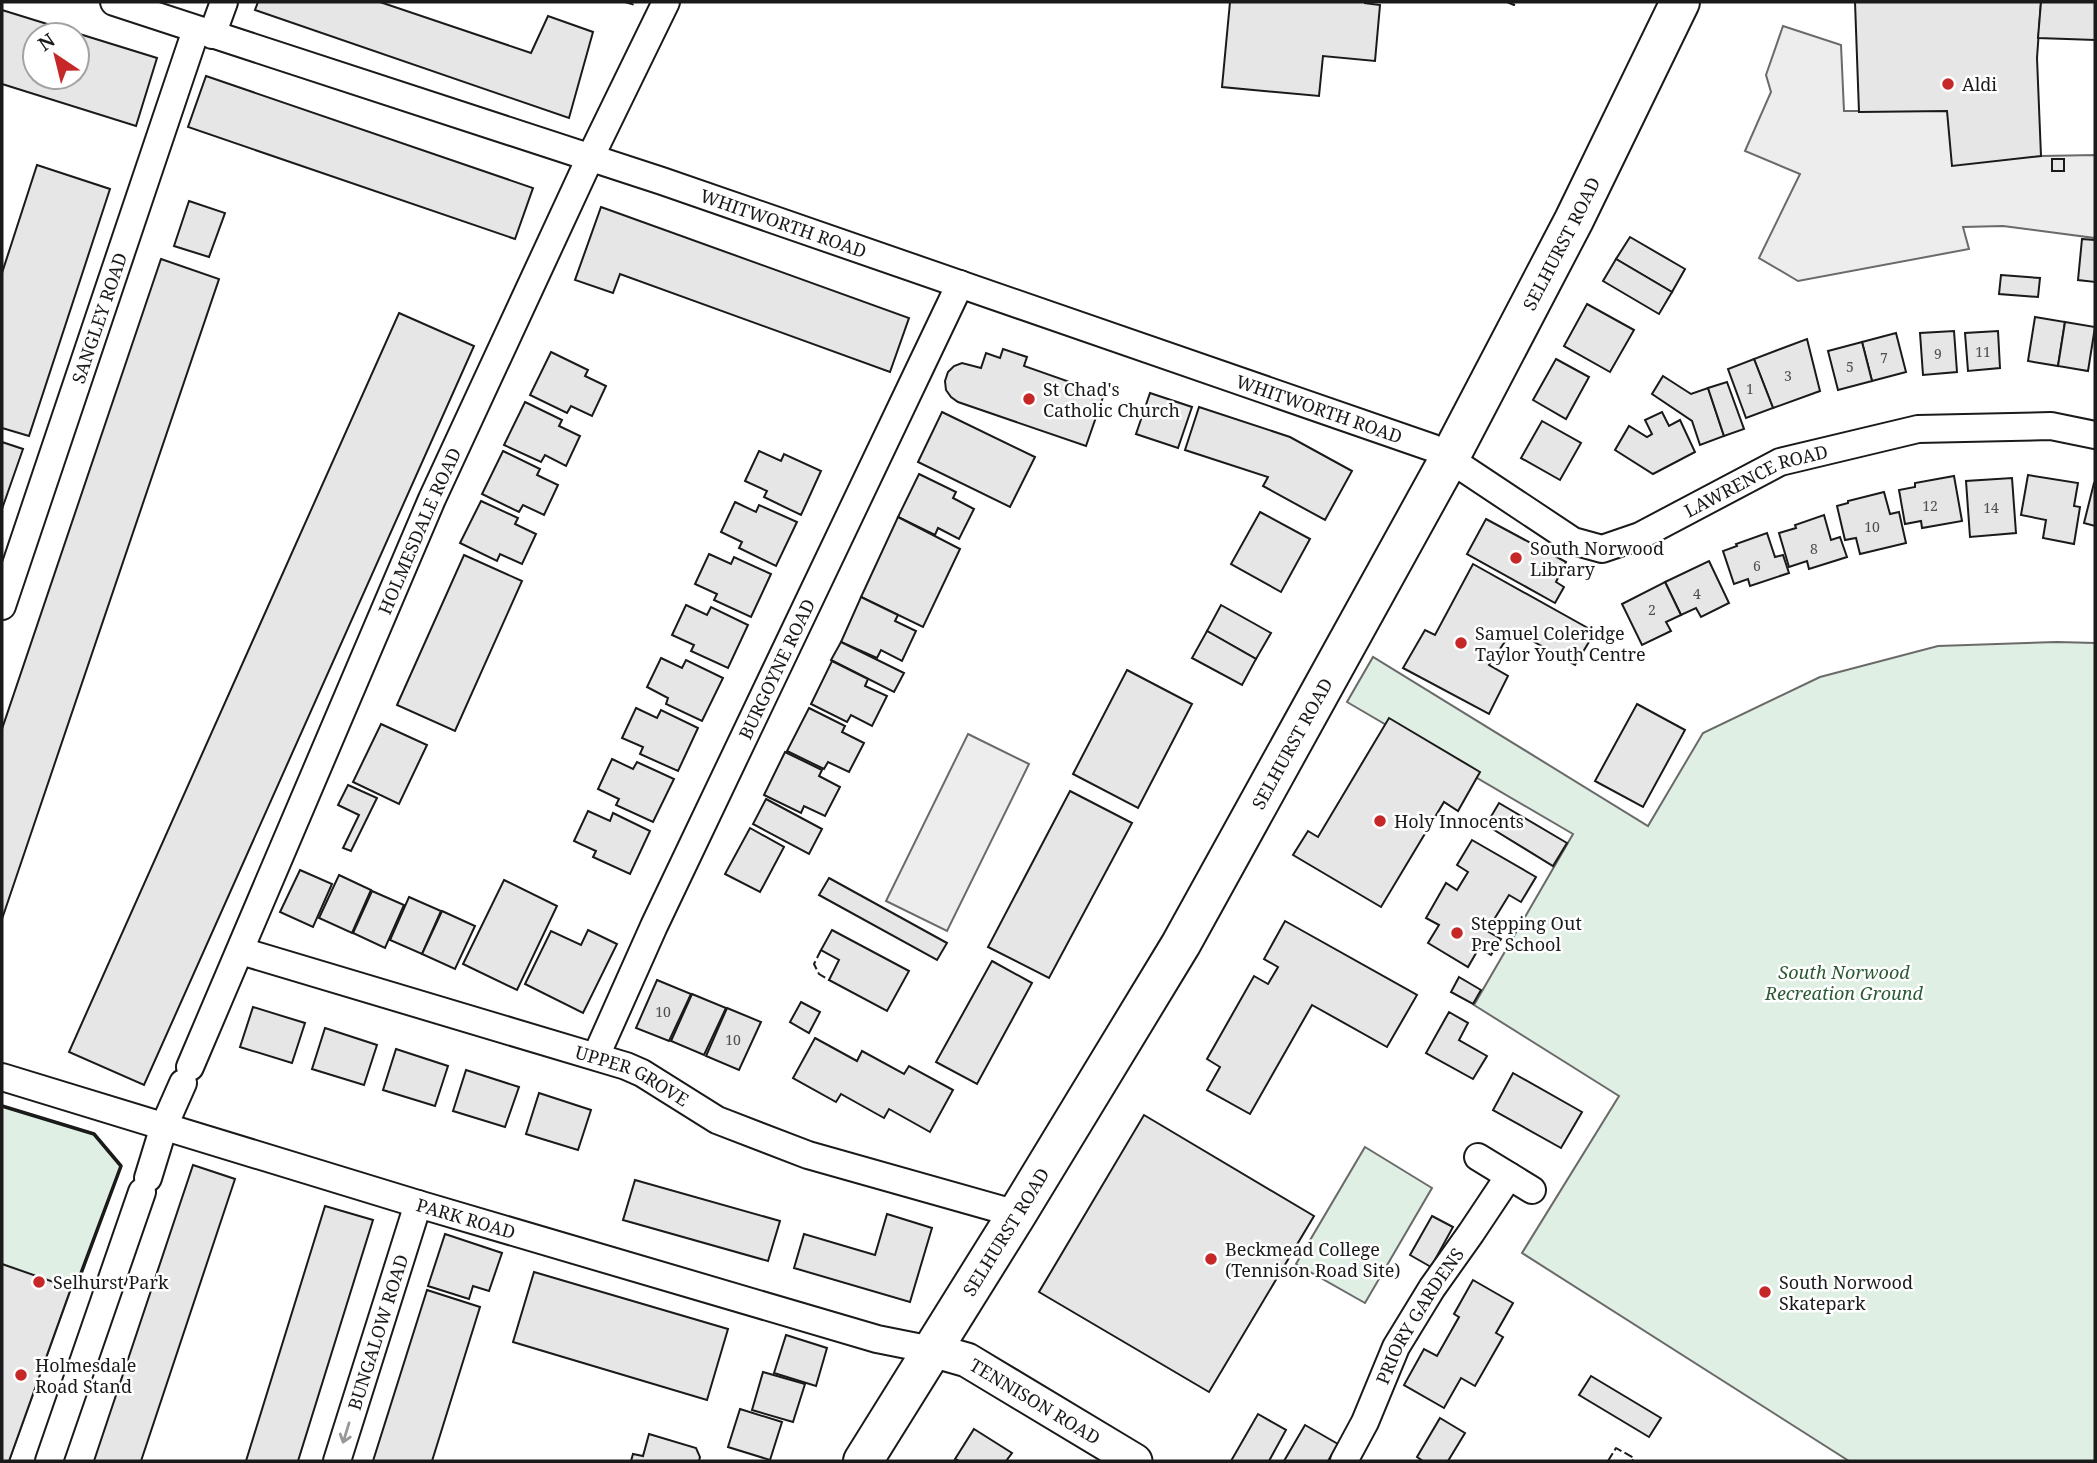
<svg xmlns="http://www.w3.org/2000/svg" width="2097" height="1463" font-family="'Noto Serif',serif">
<style>
.green{fill:#e0efe3;stroke:#6a6a6a;stroke-width:2}
.parking{fill:#ededed;stroke:#6a6a6a;stroke-width:2}
.building{fill:#e6e6e6;stroke:#1a1a1a;stroke-width:2;fill-rule:evenodd}
.lines{fill:none;stroke-linecap:round;stroke-linejoin:round}
.minor-casing{stroke:#1a1a1a;stroke-width:30}
.tertiary-casing{stroke:#1a1a1a;stroke-width:37}
.primary-casing{stroke:#1a1a1a;stroke-width:42}
.minor{stroke:#fff;stroke-width:26}
.tertiary{stroke:#fff;stroke-width:33}
.primary{stroke:#fff;stroke-width:38}
.fence{stroke:#1a1a1a;stroke-width:2;stroke-dasharray:9 3.5;stroke-linecap:butt}
.wall{stroke:#1a1a1a;stroke-width:3.5}
.oneway{stroke:#989898}
.poi-dot{fill:#c62828;stroke:#fff;stroke-width:2.5}
.labels{text-anchor:middle;dominant-baseline:central;stroke-width:5;stroke-linejoin:round;paint-order:stroke}
.number-label{font-size:14px;fill:#4d4d4d}
.poi-label{font-size:18px;fill:#1a1a1a;stroke:#fff;text-anchor:start}
.street-label{font-size:18px;fill:#1a1a1a;stroke:#fff}
.park-label{font-size:18px;font-style:italic;fill:#2b5a34;stroke:#fff}
</style>
<rect width="100%" height="100%" fill="#fff"/>
<g class="green">
<polygon points="2057,642 2095,643 2095,1461 1849,1461 1522,1253 1619,1096 1474,1005 1573,834 1347,702 1373,657 1648,826 1703,733 1820,677 1938,646"/>
<polygon points="2,1106 94,1134 121,1166 80,1276 71,1289 9,1461 2,1461"/>
<polygon points="1365,1147 1432,1188 1365,1303 1296,1264"/>
</g>
<g class="parking">
<polygon points="1783,26 1841,45 1844,111 1947,111 2041,156 2095,155 2095,238 2003,226 1963,227 1969,249 1798,281 1759,258 1800,174 1745,151 1771,92 1766,75"/>
<polygon points="968,734 1029,764 947,931 886,901"/>
</g>
<g class="building">
<polygon points="258,2 380,2 531,53 548,16 593,32 569,118 255,10"/>
<polygon points="1230,2 1365,2 1365,3 1380,5 1375,61 1323,56 1319,96 1222,87"/>
<polygon points="1855,2 2041,2 2037,58 2041,156 1952,166 1947,111 1859,112"/>
<polygon points="2041,2 2095,2 2095,40 2038,38"/>
<path d="M2,10L157,58L136,126L2,84ZM35,35H77V77H35Z"/>
<polygon points="206,76 533,188 515,239 188,127"/>
<rect x="2052" y="159" width="12" height="12"/>
<polygon points="37,165 110,189 29,436 2,428 2,273"/>
<polygon points="189,201 225,213 209,257 174,246"/>
<polygon points="601,207 909,318 890,372 620,274 613,293 575,280"/>
<polygon points="1630,237 1685,269 1672,292 1616,259"/>
<polygon points="2082,239 2095,240 2095,282 2078,280"/>
<polygon points="161,259 219,279 2,919 2,729"/>
<polygon points="1616,259 1672,292 1659,314 1603,281"/>
<polygon points="2001,275 2040,278 2038,297 1999,294"/>
<polygon points="1587,304 1634,330 1610,372 1564,346"/>
<polygon points="399,313 474,346 144,1085 69,1052"/>
<polygon points="2035,317 2065,322 2058,366 2028,361"/>
<polygon points="2065,322 2095,327 2088,371 2058,366"/>
<polygon points="1954,331 1957,372 1923,375 1920,333"/>
<polygon points="1998,331 2000,368 1968,371 1965,333"/>
<polygon points="1896,333 1906,372 1872,381 1862,342"/>
<polygon points="1807,339 1820,391 1773,408 1754,359"/>
<polygon points="1862,342 1872,381 1838,390 1828,351"/>
<polygon points="1003,349 1027,357 1024,366 1104,394 1086,446 958,402 951,397 946,390 945,381 948,372 954,366 962,363 981,368 986,353 1000,358"/>
<polygon points="551,352 588,370 585,376 606,386 592,416 571,406 567,413 530,395"/>
<polygon points="1556,359 1589,377 1566,419 1533,400"/>
<polygon points="1754,359 1773,408 1746,418 1728,369"/>
<polygon points="1663,376 1691,394 1708,388 1724,436 1700,445 1692,421 1652,394"/>
<polygon points="1727,382 1744,429 1724,436 1708,388"/>
<polygon points="1150,393 1192,407 1178,448 1136,434"/>
<polygon points="525,402 562,420 559,426 580,436 566,466 545,455 541,462 504,445"/>
<polygon points="1199,407 1290,437 1352,471 1325,520 1263,486 1268,477 1185,450"/>
<polygon points="942,412 1035,457 1010,507 918,462"/>
<polygon points="1662,412 1669,426 1680,420 1695,452 1653,474 1615,450 1629,426 1647,437 1652,434 1645,420"/>
<polygon points="1542,421 1581,443 1560,480 1521,458"/>
<polygon points="2,442 23,449 2,509"/>
<polygon points="503,451 540,469 537,475 558,485 544,515 523,505 519,512 482,494"/>
<polygon points="759,451 781,461 784,454 821,471 801,515 764,497 767,491 745,481"/>
<polygon points="919,474 956,492 953,498 974,509 959,539 938,528 935,535 898,517"/>
<polygon points="2028,475 2078,483 2074,506 2080,507 2074,544 2043,538 2046,520 2021,515"/>
<polygon points="1954,476 1962,521 1922,528 1921,521 1905,524 1899,490 1915,487 1915,483"/>
<polygon points="2012,478 2016,533 1970,537 1966,481"/>
<polygon points="2094,483 2095,483 2095,526 2084,523"/>
<polygon points="1884,492 1890,514 1899,512 1906,543 1860,554 1856,538 1845,540 1837,506 1848,503 1848,501"/>
<polygon points="481,501 518,518 515,524 536,534 522,564 500,554 497,561 460,543"/>
<polygon points="735,502 756,512 759,505 797,522 776,566 739,548 742,542 721,532"/>
<polygon points="1260,512 1310,539 1281,592 1231,564"/>
<polygon points="1824,515 1831,540 1840,537 1847,557 1809,569 1807,561 1789,567 1779,533 1796,528 1795,525"/>
<polygon points="898,517 960,549 923,627 861,597"/>
<polygon points="1486,519 1566,562 1556,582 1564,587 1555,603 1467,554"/>
<polygon points="1767,533 1775,557 1783,555 1789,573 1750,586 1748,579 1734,584 1723,551 1737,546 1736,544"/>
<polygon points="709,554 731,564 734,557 771,574 751,617 714,600 717,594 695,584"/>
<polygon points="464,555 522,581 455,731 397,705"/>
<polygon points="1709,561 1729,603 1701,617 1696,608 1681,615 1665,582"/>
<polygon points="1473,564 1595,632 1575,665 1513,630 1489,665 1508,676 1489,714 1403,668 1425,630 1435,635"/>
<polygon points="1665,582 1681,615 1666,622 1671,631 1642,645 1622,604"/>
<polygon points="861,597 898,615 895,621 916,631 902,661 881,650 877,658 841,642"/>
<polygon points="686,605 707,615 711,607 748,625 728,668 691,651 694,645 672,635"/>
<polygon points="1221,605 1271,633 1256,659 1207,631"/>
<polygon points="1207,631 1256,659 1242,685 1192,658"/>
<polygon points="841,642 904,673 894,692 831,660"/>
<polygon points="661,658 682,668 686,660 723,678 702,721 666,704 668,698 647,687"/>
<polygon points="832,661 868,679 865,686 887,696 872,726 851,715 847,722 811,704"/>
<polygon points="1127,670 1192,704 1138,808 1073,774"/>
<polygon points="1637,704 1685,730 1643,807 1595,781"/>
<polygon points="636,708 657,718 661,710 698,728 678,771 640,754 643,747 622,738"/>
<polygon points="809,708 845,726 842,732 864,743 849,772 828,762 824,769 787,751"/>
<polygon points="1389,718 1480,772 1458,811 1444,802 1381,907 1293,855 1308,831 1318,837"/>
<polygon points="381,724 427,745 399,804 353,782"/>
<polygon points="785,752 822,770 819,776 840,787 825,816 804,806 801,813 764,795"/>
<polygon points="612,759 633,769 637,762 674,779 653,822 616,805 619,799 598,789"/>
<polygon points="348,785 377,798 351,851 343,848 359,815 338,805"/>
<polygon points="1070,791 1132,823 1049,978 988,947"/>
<polygon points="766,799 822,829 809,854 753,824"/>
<polygon points="1499,803 1567,843 1553,866 1486,825"/>
<polygon points="588,811 610,821 613,813 650,831 630,874 593,857 596,851 574,841"/>
<polygon points="750,828 784,847 760,892 725,874"/>
<polygon points="1472,840 1536,877 1521,902 1509,895 1487,931 1501,939 1491,955 1479,948 1468,967 1428,943 1439,925 1426,918 1446,883 1457,890 1468,872 1457,865"/>
<polygon points="300,870 332,884 313,927 280,912"/>
<polygon points="339,875 371,890 352,933 319,918"/>
<polygon points="829,878 947,943 937,960 819,895"/>
<polygon points="504,880 557,906 517,990 463,964"/>
<polygon points="372,891 404,905 385,948 353,933"/>
<polygon points="409,897 441,911 422,954 390,940"/>
<polygon points="442,911 475,926 455,969 422,954"/>
<polygon points="1285,921 1417,995 1387,1047 1312,1005 1250,1114 1207,1090 1220,1067 1207,1059 1254,976 1268,984 1278,967 1264,959"/>
<polygon points="588,930 617,944 583,1013 525,984 551,931 581,945"/>
<polygon points="832,930 909,971 887,1011 829,980 839,960 821,950"/>
<polygon points="992,961 1032,983 977,1084 936,1062"/>
<polygon points="1459,977 1481,990 1473,1004 1451,992"/>
<polygon points="657,980 691,994 669,1041 636,1028"/>
<polygon points="692,994 726,1008 704,1055 671,1041"/>
<polygon points="801,1002 820,1012 809,1033 790,1022"/>
<polygon points="253,1007 305,1023 292,1063 240,1047"/>
<polygon points="727,1008 761,1022 739,1070 706,1056"/>
<polygon points="1449,1012 1468,1023 1459,1040 1487,1056 1473,1079 1426,1053"/>
<polygon points="325,1028 377,1045 364,1085 312,1069"/>
<polygon points="815,1038 857,1061 862,1051 904,1074 909,1066 953,1090 930,1132 889,1109 884,1118 841,1094 836,1102 793,1078"/>
<polygon points="396,1049 448,1066 435,1106 383,1090"/>
<polygon points="466,1070 519,1087 505,1127 453,1111"/>
<polygon points="1513,1073 1582,1112 1561,1148 1493,1110"/>
<polygon points="539,1093 591,1110 578,1150 526,1134"/>
<polygon points="1144,1115 1314,1216 1209,1392 1039,1292"/>
<polygon points="193,1165 235,1179 141,1461 94,1461"/>
<polygon points="635,1180 780,1221 768,1261 623,1220"/>
<polygon points="325,1206 373,1220 298,1461 246,1461"/>
<polygon points="887,1214 932,1228 910,1302 794,1268 804,1234 875,1255"/>
<polygon points="1432,1216 1453,1227 1431,1267 1410,1255"/>
<polygon points="445,1234 502,1253 489,1291 473,1286 469,1299 428,1286"/>
<polygon points="2,1264 71,1288 9,1461 2,1461"/>
<polygon points="534,1272 728,1329 707,1400 513,1342"/>
<polygon points="1473,1280 1513,1303 1496,1333 1503,1337 1475,1386 1461,1378 1444,1408 1404,1385 1424,1349 1437,1356 1459,1317 1454,1314"/>
<polygon points="427,1290 480,1307 432,1461 373,1461"/>
<polygon points="786,1335 827,1348 816,1386 774,1373"/>
<polygon points="763,1372 805,1384 793,1422 752,1410"/>
<polygon points="1591,1376 1661,1418 1649,1437 1579,1395"/>
<polygon points="740,1409 782,1422 770,1460 728,1447"/>
<polygon points="1258,1414 1286,1430 1269,1461 1231,1461"/>
<polygon points="1440,1418 1465,1433 1448,1461 1423,1461 1417,1457"/>
<polygon points="1305,1425 1338,1444 1328,1461 1284,1461"/>
<polygon points="974,1429 1012,1453 1006,1461 959,1461 955,1459"/>
<polygon points="649,1434 696,1448 700,1457 699,1461 631,1461 633,1454 643,1456"/>
</g>
<g class="lines">
<g class="minor-casing">
<g id="minor">
<path id="s1" d="M114,2L662,181L1433,448L1573,541L1602,549L1640,536L1780,462L1918,429L2051,426L2095,435"/>
<polyline points="212,35 224,2"/>
<path id="s2" d="M2,606L196,30"/>
<path id="s3" d="M241,951L626,1066L642,1073L717,1120L808,1155L1017,1214"/>
<path id="s4" d="M596,1056L654,926L960,284"/>
<path id="s5" d="M190,1067L432,499L590,158L666,2"/>
<path id="s6" d="M2,1077L418,1204L877,1339L932,1350"/>
<polyline points="1478,1157 1532,1190"/>
<polyline points="148,1178 164,1126 183,1083"/>
<polyline points="49,1461 142,1192"/>
<path id="s7" d="M337,1461L418,1204"/>
<path id="s8" d="M1344,1461L1365,1422L1396,1347L1432,1288L1471,1233L1509,1176"/>
</g>
</g>
<g class="tertiary-casing">
<g id="tertiary">
<path id="s9" d="M932,1350L967,1360L1135,1461"/>
</g>
</g>
<g class="primary-casing">
<g id="primary">
<path id="s10" d="M863,1461L1017,1214L1181,944L1449,459L1574,220L1680,2"/>
</g>
</g>
<use href="#minor" class="minor"/>
<use href="#tertiary" class="tertiary"/>
<use href="#primary" class="primary"/>
<g class="fence">
<polyline points="625,2 635,5 636,2"/>
<polyline points="1507,2 1514,5 1515,2"/>
<polyline points="821,950 814,964 819,974 829,980"/>
<polyline points="1608,1461 1616,1448 1634,1458 1632,1461"/>
</g>
<polyline class="wall" points="2,1106 94,1134 121,1166 80,1276 71,1288"/>
</g>
<defs><path id="oneway-shaft" d="M-6 0H5M1.5-3L5.5 0L1.5 3" fill="none" stroke-width="1.6" stroke-linecap="round" stroke-linejoin="round" transform="scale(1.75)"/></defs>
<use class="oneway" href="#oneway-shaft" transform="translate(346 1433) rotate(107)"/>
<g class="poi-dot">
<circle cx="1948" cy="84" r="7"/>
<circle cx="1029" cy="399" r="7"/>
<circle cx="1516" cy="558" r="7"/>
<circle cx="1461" cy="643" r="7"/>
<circle cx="1380" cy="821" r="7"/>
<circle cx="1457" cy="933" r="7"/>
<circle cx="1211" cy="1259" r="7"/>
<circle cx="39" cy="1282" r="7"/>
<circle cx="1765" cy="1292" r="7"/>
<circle cx="21" cy="1375" r="7"/>
</g>
<g class="labels">
<g class="number-label">
<text x="1983" y="351">11</text>
<text x="1938" y="353">9</text>
<text x="1884" y="357">7</text>
<text x="1850" y="366">5</text>
<text x="1788" y="375">3</text>
<text x="1750" y="388">1</text>
<text x="1930" y="505">12</text>
<text x="1991" y="507">14</text>
<text x="1872" y="526">10</text>
<text x="1814" y="548">8</text>
<text x="1757" y="565">6</text>
<text x="1697" y="593">4</text>
<text x="1652" y="609">2</text>
<text x="663" y="1011">10</text>
<text x="733" y="1039">10</text>
</g>
<g class="poi-label">
<text x="1962" y="84">Aldi</text>
<text x="1043" y="389">St Chad's<tspan x="1043" dy="21">Catholic Church</tspan></text>
<text x="1530" y="548">South Norwood<tspan x="1530" dy="21">Library</tspan></text>
<text x="1475" y="633">Samuel Coleridge<tspan x="1475" dy="21">Taylor Youth Centre</tspan></text>
<text x="1394" y="821">Holy Innocents</text>
<text x="1471" y="923">Stepping Out<tspan x="1471" dy="21">Pre School</tspan></text>
<text x="1225" y="1249">Beckmead College<tspan x="1225" dy="21">(Tennison Road Site)</tspan></text>
<text x="53" y="1282">Selhurst Park</text>
<text x="1779" y="1282">South Norwood<tspan x="1779" dy="21">Skatepark</tspan></text>
<text x="35" y="1365">Holmesdale<tspan x="35" dy="21">Road Stand</tspan></text>
</g>
<g class="street-label">
<text stroke="none"><textPath href="#s1" startOffset="705">WHITWORTH ROAD</textPath></text>
<text stroke="none"><textPath href="#s10" startOffset="1404">SELHURST ROAD</textPath></text>
<text stroke="none"><textPath href="#s2" startOffset="304">SANGLEY ROAD</textPath></text>
<text stroke="none"><textPath href="#s1" startOffset="1272">WHITWORTH ROAD</textPath></text>
<text stroke="none"><textPath href="#s1" startOffset="1760">LAWRENCE ROAD</textPath></text>
<text stroke="none"><textPath href="#s5" startOffset="583">HOLMESDALE ROAD</textPath></text>
<text stroke="none"><textPath href="#s4" startOffset="427">BURGOYNE ROAD</textPath></text>
<text stroke="none"><textPath href="#s10" startOffset="836">SELHURST ROAD</textPath></text>
<text stroke="none"><textPath href="#s3" startOffset="411">UPPER GROVE</textPath></text>
<text stroke="none"><textPath href="#s6" startOffset="485">PARK ROAD</textPath></text>
<text stroke="none"><textPath href="#s10" startOffset="270">SELHURST ROAD</textPath></text>
<text stroke="none"><textPath href="#s8" startOffset="164">PRIORY GARDENS</textPath></text>
<text stroke="none"><textPath href="#s7" startOffset="135">BUNGALOW ROAD</textPath></text>
<text stroke="none"><textPath href="#s9" startOffset="116">TENNISON ROAD</textPath></text>
</g>
<g class="park-label">
<text x="1844" y="972">South Norwood<tspan x="1844" dy="21">Recreation Ground</tspan></text>
</g>
</g>
<rect width="2097" height="1463" fill="none" stroke="#1a1a1a" stroke-width="7"/>
<g transform="translate(56 56) rotate(325)"><circle r="33" fill="#ffffff" stroke="#a3a3a3" stroke-width="2"/>
<path d="M0-5L12 26L0 18L-12 26Z" fill="#c62828"/>
<text y="-10" font-size="19" font-weight="bold" text-anchor="middle" fill="#1a1a1a">N</text>
</g>
</svg>
